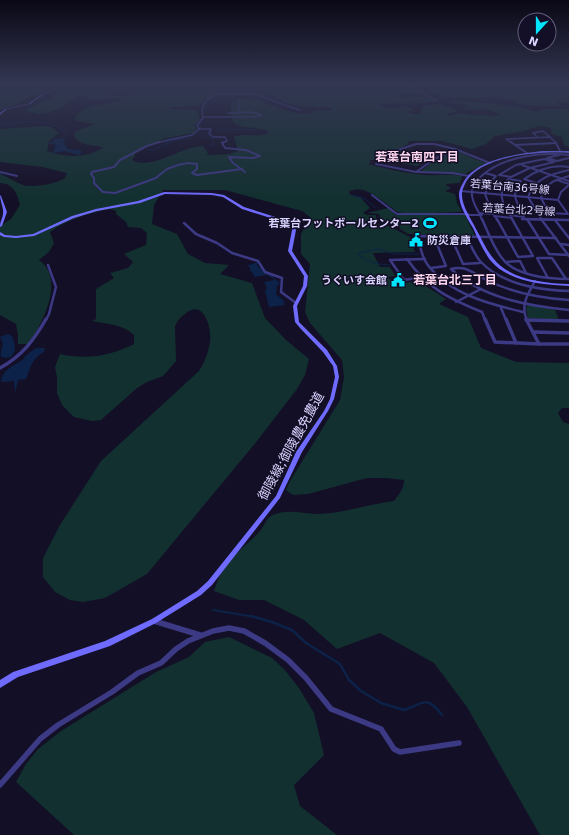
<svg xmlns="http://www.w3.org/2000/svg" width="569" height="835" font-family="'DejaVu Sans','Noto Sans JP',sans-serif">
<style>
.green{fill:#12302f}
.water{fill:#0c2248}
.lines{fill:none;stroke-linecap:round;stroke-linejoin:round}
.stream-far2{stroke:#0c2248;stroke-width:1}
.stream-far1{stroke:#0c2248;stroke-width:2}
.stream{stroke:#0c2248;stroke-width:2.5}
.street-far4{stroke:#3d3a85;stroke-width:1.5}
.street-far3{stroke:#3d3a85;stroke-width:2}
.street-far2{stroke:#3d3a85;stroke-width:2.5}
.street-far1{stroke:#3d3a85;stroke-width:3.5}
.street{stroke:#3d3a85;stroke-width:5.5}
.secondary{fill:#6f6bff;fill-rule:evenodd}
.labels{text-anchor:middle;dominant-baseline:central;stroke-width:3;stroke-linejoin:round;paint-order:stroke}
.far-street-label{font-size:11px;fill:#d9d4ff;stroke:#130f26}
.far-poi-label{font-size:11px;font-weight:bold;fill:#d9d4ff;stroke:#130f26;text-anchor:end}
.far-neighbourhood-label{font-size:12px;font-weight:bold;fill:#ffd6f0;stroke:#130f26}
.street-label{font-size:13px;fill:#d9d4ff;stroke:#130f26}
</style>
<rect width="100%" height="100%" fill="#130f26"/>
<g class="green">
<polygon points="0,84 67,84 44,90 16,104 0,110"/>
<path d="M163,84H207L206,85L192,84L182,86L189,87L152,94L179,91L216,92C212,98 204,99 199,105L171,107L169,109L197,110L200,120L194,125L197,128L194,133L166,138L135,151V156L132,160C152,171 181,146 203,146L208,153L206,155H208L230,154L238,151L234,137C245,132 259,139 269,132C262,125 234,131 232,119C230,115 231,108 231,103C246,90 273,108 288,111C294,113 304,115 310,113C312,113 314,111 316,111C322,110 328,112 334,109C321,105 305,108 290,104C279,101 272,92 262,90L281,85H262L256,89H250L238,88L229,84H384L401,86H389L381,89L383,90L412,87L421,93L403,94L397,96C410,100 421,92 436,101C418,105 399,102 381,104L379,106L389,109L407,106L414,111H404L413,114H422L420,112L424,106L439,104L456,110V112L449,113L447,116L462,113L478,116L475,114L492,116L502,115L487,109L466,110L461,108H469L467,105L450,103L459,101L489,103L523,108L535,112L545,109H569V147L564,145L562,137L552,134L551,128L539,126L524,131L495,136L486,144L472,149L442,141H409L408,142V144L376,160H369L371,162L368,164C386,169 406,173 424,175C437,176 450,173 462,176L460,183L446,184V185L451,188L445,191L455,194L457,203L462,212C451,212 404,215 398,212C386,205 363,181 349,192L351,195L361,198L370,208L363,213L367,215H376L377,224L389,226L410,237L415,252L373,253L380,267H390L395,276L388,277C400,291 408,278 419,283C429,287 438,294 446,299L439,304L468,317L481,348L516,362L569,363V408H562L558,413L563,422L569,424V835H540L467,707L434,663L380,633L337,649L304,620L264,600H239L214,591C216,585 218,579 221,573C230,556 248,545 260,531C265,525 266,518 273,515C286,509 302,513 316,514C342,514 368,504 394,501C399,494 404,489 404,480L386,478H367L308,494L293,495L286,490L290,481L340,400L344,377L342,360L310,323L305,312L310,264L301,254V234L310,217L302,211L225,190H163L154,205L152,224L177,234L188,254L205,263L229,265L220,274L252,283L265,318L286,340L309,359L305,375L297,389L257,441L147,574L105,598L83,602L70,600L55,592L43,577V558L60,525L101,461L199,371C205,362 208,353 210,342C212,328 204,299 186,313C181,317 177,320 175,327L176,361L163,376L147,382L137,388L101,420L92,421L74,417L62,405L57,393V377L55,367L60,354C86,360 110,356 134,344V335C122,324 107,324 92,321L96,319V289L114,278L110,273L128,268L133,262L124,254L146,245L147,233L141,228L128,227L126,222L116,214V211L110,209C89,213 68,219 50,232L54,243L49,252L39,260C66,279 42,323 29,344H18V335L16,324L0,315V226L11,219L20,205C17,193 14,184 0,183V174C8,177 15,182 23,185C31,188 54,184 61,180C65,179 66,176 67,173L42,167L0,162V129L46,126L51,127L59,133L49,141L47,151C67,158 86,158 103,148L102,147C92,145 78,145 74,135L75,132L94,124L77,121L75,118C86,100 109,108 124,98L91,100L85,96H78L64,106L50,112L38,114L27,111L25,110C33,106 41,103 49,99C58,94 66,83 78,88L76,91L103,92L112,96H127L133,93L170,87Z"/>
<polygon points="429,84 569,84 569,103 558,102 557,103 560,106 558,106 527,105 514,103 520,101 503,98 501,96 494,98 489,96 481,98 445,97 433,93 428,87 471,88 504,85"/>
<polygon points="401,151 432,156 417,166 385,160"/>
<polygon points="457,151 475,159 486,163 465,174 423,173 421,171 434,161"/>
<polygon points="388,208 394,212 395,215 465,215 475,236 408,234 400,229 399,226 395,224 381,222 379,214 367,213"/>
<polygon points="529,305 555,310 559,320 528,318 526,309 527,306"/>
<polygon points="229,637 272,658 285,670 299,688 314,713 324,755 294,785 300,806 337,835 74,835 16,782 26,764 38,749 61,731 156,672 189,657 205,642"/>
</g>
<g class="water">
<polygon points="54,139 67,139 63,141 67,149 81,150 83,153 79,153 81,155 79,155 64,151 53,153 56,145 47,143 53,142"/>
<polygon points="258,262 257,266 270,273 271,275 280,283 277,286 276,294 285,302 283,304 285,305 269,307 265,291 267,288 264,282 275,280 267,275 255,277 250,270 250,267 246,266"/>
<path d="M8,334L12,336C15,343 17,351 11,357L6,358L1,357C0,351 2,349 3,344L0,337Z"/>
<path d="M45,348L44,352C32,358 30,369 26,379L18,380L15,393L14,381L1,382C2,369 16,365 25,358L24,357L36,348Z"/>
</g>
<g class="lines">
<g class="stream-far2">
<polyline points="210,84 207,87 218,91 219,94"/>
<polyline points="419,84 445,98"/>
<polyline points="471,85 497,86"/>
<polyline points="230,89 258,91 267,94"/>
<polyline points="238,93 252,93"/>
<polyline points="257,95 264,95"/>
<polyline points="263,96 276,99 268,94"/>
<polyline points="492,102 495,103"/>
<polyline points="203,107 206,102 219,94"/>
<polyline points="201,122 199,126 201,128"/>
<path d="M0,125C23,122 50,117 68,134L61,139"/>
<polyline points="216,129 257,130"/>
<polyline points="209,130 205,136 213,139 213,141"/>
<polyline points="165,140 179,137"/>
<polyline points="211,145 214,145 213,142"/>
<polyline points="148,150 153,150 174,140 191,138 189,136 197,134 201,129"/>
<polyline points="353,195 365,199 376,208"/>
<path d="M390,265C379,265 365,262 358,253L379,249L393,254H420"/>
</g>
<polyline class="stream-far1" points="213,610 255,617"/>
<path class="stream" d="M251,616L272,622L292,630L306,643L340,664L349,680L361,691L381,703L404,710C423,704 426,694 442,715"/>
<g class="street-far4">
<path d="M407,84C419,89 425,96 437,100"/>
<polyline points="218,94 254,94 299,110"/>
<polyline points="238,112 240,100"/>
<polyline points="203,117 254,117 262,115 251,112 228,113"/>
<polyline points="199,129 211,129 209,134 213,137 225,137 227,141 222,143"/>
<polyline points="537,137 533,133 543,131 550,137"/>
<path d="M156,143L192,135L199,129L197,125L203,118C200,102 206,101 218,93L206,88L209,84"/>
<polyline points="512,143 506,139 550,137 556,143 554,143"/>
</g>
<g class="street-far3">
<polyline points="159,142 147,146 120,160 114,167 92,172 91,174 94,178 94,183 103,192 115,193 156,178 167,169 178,165 188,163 197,164 197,169 192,173 197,175 242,169"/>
<polyline points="224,142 222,143 225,148 246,150 260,156 253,158 229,157 233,163 245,172"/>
<polyline points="511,142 515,145"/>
<polyline points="556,143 560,151"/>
<polygon points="416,144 434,144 455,149 433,160 416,172 376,164 398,150"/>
<polyline points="515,145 527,153"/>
<polyline points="515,145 556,143 555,142"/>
<polyline points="455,149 490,163"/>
<polyline points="559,155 547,158 557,161 569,158"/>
<polygon points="544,159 554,162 530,168 511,177 499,175 516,165"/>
<polyline points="522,165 569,181"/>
<polyline points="0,172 17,176"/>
<polyline points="416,172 452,173 469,176"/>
<path d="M485,173L496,176L489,184L485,194L493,214L479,213C469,196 468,186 485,173Z"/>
<path d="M485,173C507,156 542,152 569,155"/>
<polyline points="569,176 554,181 544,188 541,198 549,213 568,214 558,200 561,192 569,185"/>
<path d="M508,179L521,181C509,198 518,201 524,217L510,215C501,202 498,192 508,179Z"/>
<polyline points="557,180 569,184"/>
<path d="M536,183L524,179C537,170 553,164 569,167"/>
<polyline points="461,191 558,200"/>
<polyline points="372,195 397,214 468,214"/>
<polyline points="468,215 482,215"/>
<polyline points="480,215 482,220"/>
<polyline points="494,216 512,218"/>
<polyline points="495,216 497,220"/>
<polyline points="511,217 513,220"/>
<polyline points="522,219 563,220"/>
<path d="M542,220L528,197C535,178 551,174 569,170"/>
</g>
<g class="street-far2">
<path d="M482,219C488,232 493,247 502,258C514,276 549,279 569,279"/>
<polyline points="497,219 518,257 533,256 512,219"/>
<polyline points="522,219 569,220"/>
<polyline points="527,219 549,254 569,255"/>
<polyline points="541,219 569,256"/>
<polyline points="555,220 569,238"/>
<polyline points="184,223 196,234 217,243 232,253 258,261 265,272 282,278 281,292 296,303"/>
<polyline points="451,237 463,264 480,263"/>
<path d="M467,237C471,245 474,254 480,261C502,285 539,290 569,291"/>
<polyline points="561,244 569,245"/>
<path d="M407,259C428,289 450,299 482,312L485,320"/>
<polyline points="425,259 390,260 404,280 437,275"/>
<polyline points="506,262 520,261 526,273"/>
<polyline points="431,268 446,266 434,237"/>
<polyline points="548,278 537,258 552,258 566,279"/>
<path d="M569,300C540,298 511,293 485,279C472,273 466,265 451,269C482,298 528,306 569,310"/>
<polyline points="456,302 481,289"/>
<polyline points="502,307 501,308 506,320"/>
<path d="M523,312C489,304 449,294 427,264C422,257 420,247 418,238L420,236L556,238"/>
<polyline points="46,320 49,314 56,287 48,265"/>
<path d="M527,320C520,305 528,294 535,281"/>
</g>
<g class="street-far1">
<polyline points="485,319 495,342 539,344"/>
<polyline points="506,319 516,343"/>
<polyline points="526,319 539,344 569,344"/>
<polyline points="526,320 569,321"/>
<polyline points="533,332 569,333"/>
<path d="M0,368C22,356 34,340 46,319"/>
</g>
<g class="street">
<polyline points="154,621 200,635"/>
<polyline points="0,785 40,739 58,725 112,692 138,673 161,663 176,649 188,641 213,631 229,628 244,631 265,643 288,660 306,678 331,709 381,729 394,749 400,752 459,743"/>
</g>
<g class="secondary">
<polygon points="72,84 74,84 44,94 30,104 7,109 0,115 0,113 5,109 28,104 42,94"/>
<polygon points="100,84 114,84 112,86 111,85"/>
<path d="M542,151H569V153C541,151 479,155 465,184C464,187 462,189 462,193C461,205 471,218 476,229C482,239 486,250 493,258C510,280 543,283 569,284V286C543,285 508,282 490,260C483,250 478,239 473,228C467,218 459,206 459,194C459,190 461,187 463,183C475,159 518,154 542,151Z"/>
<polygon points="164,192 212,193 224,195 244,207 285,220 293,225 296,230 292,251 308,276 307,286 297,306 299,322 327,350 337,366 339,377 334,399 328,411 302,452 280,498 212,585 201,595 156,623 110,646 18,677 0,688 0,680 13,672 105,641 152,619 197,591 208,581 276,496 296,452 324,411 330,399 335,377 333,366 323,352 300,328 295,322 293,306 303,286 304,276 288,251 292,230 291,227 283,222 242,209 223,197 212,195 165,194 140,203 97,211 74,218 34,236 16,238 4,237 0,235 0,232 5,235 16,236 33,234 72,216 96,209 138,201"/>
<path d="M0,195L1,196L7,212L2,226L0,227C0,221 3,218 3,213C4,209 0,201 0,195Z"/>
</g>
</g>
<linearGradient id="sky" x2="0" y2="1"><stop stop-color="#0a0815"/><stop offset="0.42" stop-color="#333752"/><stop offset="1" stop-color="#333752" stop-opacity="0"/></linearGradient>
<rect width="569" height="200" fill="url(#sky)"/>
<defs>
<g id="stadium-bare" transform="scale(1.08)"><path d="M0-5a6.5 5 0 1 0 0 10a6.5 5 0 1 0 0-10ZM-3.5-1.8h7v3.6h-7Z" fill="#00e5ff" stroke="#130f26" stroke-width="2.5" paint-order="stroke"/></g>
<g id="civic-bare" transform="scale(1.08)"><path d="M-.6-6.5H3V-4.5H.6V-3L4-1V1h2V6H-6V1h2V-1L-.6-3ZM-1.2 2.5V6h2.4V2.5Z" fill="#00e5ff" stroke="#130f26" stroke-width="2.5" paint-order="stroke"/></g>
</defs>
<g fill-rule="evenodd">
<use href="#stadium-bare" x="430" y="223"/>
<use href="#civic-bare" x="416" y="240"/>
<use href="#civic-bare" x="398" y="280"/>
</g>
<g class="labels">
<g class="far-street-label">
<text transform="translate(510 187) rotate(5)">若葉台南36号線</text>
<text transform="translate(519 210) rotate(3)">若葉台北2号線</text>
</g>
<g class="far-poi-label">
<text x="419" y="223">若葉台フットボールセンター2</text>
<text x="427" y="240" text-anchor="start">防災倉庫</text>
<text x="387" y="280">うぐいす会館</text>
</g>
<g class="far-neighbourhood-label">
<text x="417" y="157">若葉台南四丁目</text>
<text x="455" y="280">若葉台北三丁目</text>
</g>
<g class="street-label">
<text transform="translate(291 446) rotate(-61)">御陵線;御陵農免農道</text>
</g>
</g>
<g transform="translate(537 32) rotate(201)"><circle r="19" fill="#130f26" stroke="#625e7d"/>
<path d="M0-3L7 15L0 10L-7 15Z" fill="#00e5ff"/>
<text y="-6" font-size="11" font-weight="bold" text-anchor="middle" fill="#d9d4ff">N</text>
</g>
</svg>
